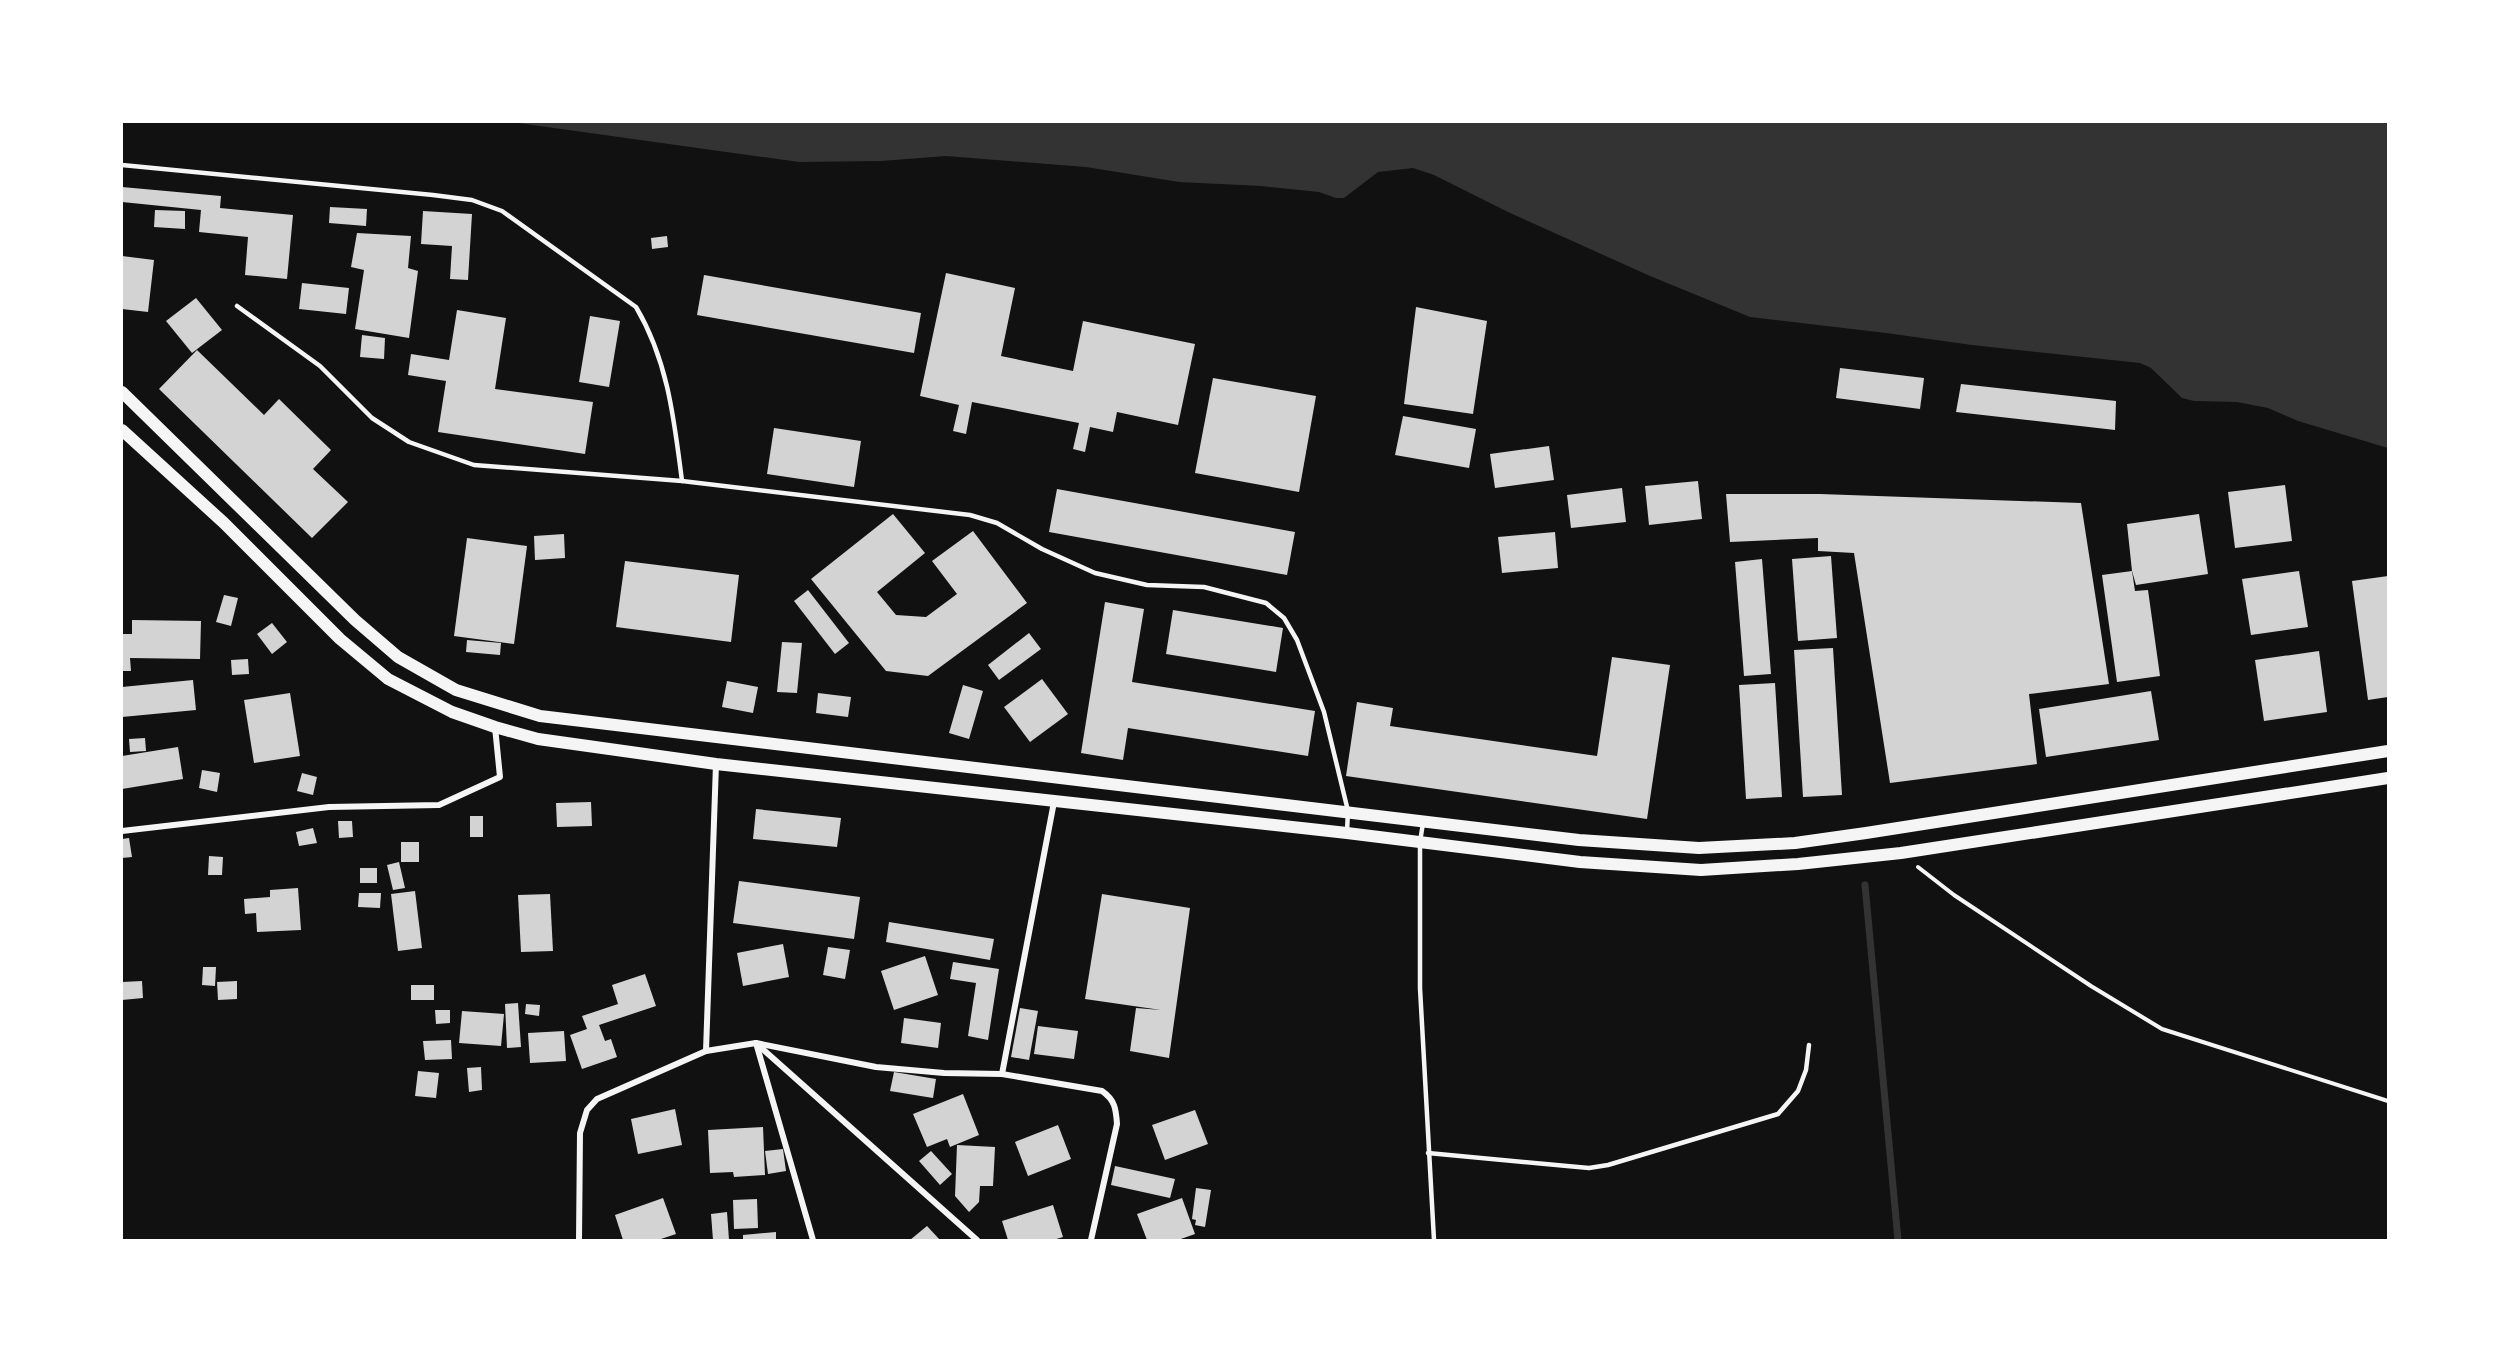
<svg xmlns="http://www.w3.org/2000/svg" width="2510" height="1362" font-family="Manrope,sans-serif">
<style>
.water{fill:#333}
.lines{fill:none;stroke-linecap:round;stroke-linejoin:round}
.stream{stroke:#333;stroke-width:7}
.building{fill:#d3d3d3}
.path{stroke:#f5f5f5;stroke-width:4}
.service{stroke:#f5f5f5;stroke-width:4.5}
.minor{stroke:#f5f5f5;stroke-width:6}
.secondary{stroke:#f5f5f5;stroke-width:12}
</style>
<rect width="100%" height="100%" fill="#111"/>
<polygon class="water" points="511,122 2388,122 2388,448 2298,421 2268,408 2237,402 2194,401 2182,398 2151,368 2140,363 1972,345 1886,333 1750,317 1650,276 1508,212 1434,175 1413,168 1378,172 1344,198 1336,198 1319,192 1261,186 1179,182 1086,167 946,156 881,161 799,162"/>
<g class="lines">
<polyline class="stream" points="1865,885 1898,1240"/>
</g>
<g class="building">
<polygon points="122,187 221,196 220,208 293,215 287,279 245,275 248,237 199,232 201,210 122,202"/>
<polygon points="330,207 367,209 366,226 329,223"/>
<polygon points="155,210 185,211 185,229 154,227"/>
<polygon points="423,211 472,214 468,280 450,279 452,246 421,244"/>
<polygon points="357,233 411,236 408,268 418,271 409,338 355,329 364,270 351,267"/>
<polygon points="667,236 668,247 652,249 651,238"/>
<polygon points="122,256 154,260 148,312 122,309"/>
<polygon points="946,273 1015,288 1001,356 1073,371 1083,321 1195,344 1178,425 1117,412 1113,432 1090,427 1085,452 1073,449 1079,423 972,402 966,434 953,431 959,405 920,396"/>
<polygon points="704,275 921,313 914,353 697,315"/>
<polygon points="302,283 349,288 346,314 299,309"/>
<polygon points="196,298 222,330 192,353 166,321"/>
<polygon points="1416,307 1487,321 1473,414 1404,404"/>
<polygon points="457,310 506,318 495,389 593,402 585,454 438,432 446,381 408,375 411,354 449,360"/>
<polygon points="590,316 620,321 609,387 579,382"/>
<polygon points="362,335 385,338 384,359 360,357"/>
<polygon points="197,350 264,415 279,399 331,450 313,469 348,502 312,538 159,389"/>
<polygon points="1840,368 1924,378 1920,409 1836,398"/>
<polygon points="1213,378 1316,396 1299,492 1195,473"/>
<polygon points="1961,384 2116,401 2115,430 1956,412"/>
<polygon points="1403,416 1476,429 1469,468 1395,455"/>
<polygon points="774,428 861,441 854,487 767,474"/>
<polygon points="1549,446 1554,480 1495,488 1490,454"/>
<polygon points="1698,481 1702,519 1649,525 1645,486"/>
<polygon points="2285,485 2292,541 2235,548 2228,492"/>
<polygon points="1622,488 1626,522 1571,528 1567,495"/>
<polygon points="1057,489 1295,532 1287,575 1049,532"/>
<polygon points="1726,494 1820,494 2081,503 2109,684 2029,694 2037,764 1890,783 1854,553 1818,551 1818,538 1730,542"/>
<polygon points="893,514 925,553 877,592 896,615 926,617 957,594 932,561 973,531 1027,603 928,676 886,671 811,579"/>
<polygon points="2199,514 2208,574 2136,585 2132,571 2127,524"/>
<polygon points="1555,532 1558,568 1502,573 1498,537"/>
<polygon points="564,534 565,558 535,560 534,536"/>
<polygon points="467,538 527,546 514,644 454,636"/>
<polygon points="1831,556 1837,638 1798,641 1792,559"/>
<polygon points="1762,559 1771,674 1744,676 1735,562"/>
<polygon points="625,561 739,575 731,642 616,627"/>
<polygon points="2132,571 2135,591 2148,590 2160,676 2117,682 2102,575"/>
<polygon points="2299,571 2308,627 2251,635 2242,579"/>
<polygon points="2388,576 2388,697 2368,700 2352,581"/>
<polygon points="808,590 849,643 835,654 794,601"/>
<polygon points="224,595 238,598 231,626 216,622"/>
<polygon points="1105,602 1144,609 1132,682 1315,711 1308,756 1128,728 1123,760 1081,753"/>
<polygon points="1173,610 1283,628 1276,672 1166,654"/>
<polygon points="132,620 201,621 200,659 130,658 131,671 122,671 122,634 132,634"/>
<polygon points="272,623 287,642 272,654 257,634"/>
<polygon points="1029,633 1041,649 999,680 988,665"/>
<polygon points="467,640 501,643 500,655 466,652"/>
<polygon points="782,642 802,643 797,693 777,692"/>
<polygon points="1833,648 1842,795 1803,797 1794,650"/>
<polygon points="2319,651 2327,712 2264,721 2255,660"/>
<polygon points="1612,657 1670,665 1647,819 1346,776 1357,702 1393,708 1390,726 1597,756"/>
<polygon points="248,659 249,674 232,675 231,660"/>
<polygon points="1042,679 1068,714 1030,742 1004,707"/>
<polygon points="193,680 196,710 122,717 122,687"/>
<polygon points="727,681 758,687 753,713 722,707"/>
<polygon points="1775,683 1782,797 1746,799 1739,685"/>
<polygon points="963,685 983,691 969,739 949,733"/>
<polygon points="2151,691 2159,740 2046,757 2039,709"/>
<polygon points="290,693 300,756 254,763 244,700"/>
<polygon points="818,693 851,697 848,717 816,713"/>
<polygon points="145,738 146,751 130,752 129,739"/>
<polygon points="178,747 183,779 122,789 122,756"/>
<polygon points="202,770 220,773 217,792 199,788"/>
<polygon points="302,773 317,777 313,795 297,791"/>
<polygon points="591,802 592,826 557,827 556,803"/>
<polygon points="756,809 841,818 837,847 753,839"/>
<rect x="470" y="816" width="13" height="21"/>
<polygon points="338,821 352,821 353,837 339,838"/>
<polygon points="313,828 317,843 299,846 296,832"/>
<polygon points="129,838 132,857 122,858 122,839"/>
<rect x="401" y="842" width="18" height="20"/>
<polygon points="209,856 223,857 222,875 208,875"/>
<polygon points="399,862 405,888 393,890 387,865"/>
<rect x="360" y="868" width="17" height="15"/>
<polygon points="739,881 860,897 854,939 733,923"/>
<polygon points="298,888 301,930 257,932 256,913 245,914 244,899 270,897 270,890"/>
<polygon points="415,891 422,948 398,951 391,894"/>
<polygon points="359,893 381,893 380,908 358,907"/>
<polygon points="550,894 553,951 521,952 518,895"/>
<polygon points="1102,894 1190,908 1169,1058 1130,1051 1136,1008 1161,1010 1085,999"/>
<polygon points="889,922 994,939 990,960 886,942"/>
<polygon points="783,944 789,977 743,986 737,953"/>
<polygon points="828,947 850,950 845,979 823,975"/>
<polygon points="925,956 938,995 894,1010 881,971"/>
<polygon points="953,962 999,969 988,1040 968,1036 976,983 950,979"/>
<polygon points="203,967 216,967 215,986 202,985"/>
<polygon points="645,974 656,1006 599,1025 605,1041 611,1039 617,1057 582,1069 570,1035 587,1029 582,1016 618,1004 612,985"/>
<polygon points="142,981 143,998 122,1000 122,982"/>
<polygon points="237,981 237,999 218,1000 217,982"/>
<rect x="411" y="985" width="23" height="15"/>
<polygon points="518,1003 521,1047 507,1048 505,1004"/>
<polygon points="526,1004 540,1005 539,1016 525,1014"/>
<polygon points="1020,1008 1038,1011 1029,1060 1011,1057"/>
<polygon points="435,1010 450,1010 450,1023 436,1024"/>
<polygon points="462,1011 504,1014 501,1046 459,1043"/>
<polygon points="904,1018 941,1023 938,1048 901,1043"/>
<polygon points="1038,1026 1078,1031 1074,1059 1034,1054"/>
<polygon points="564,1031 566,1061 530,1063 528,1033"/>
<polygon points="451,1040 452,1059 425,1060 423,1041"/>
<polygon points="481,1067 482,1090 469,1092 467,1068"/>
<polygon points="418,1071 439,1073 436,1098 415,1096"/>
<polygon points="894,1072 936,1079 933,1098 890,1091"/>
<polygon points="963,1094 979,1135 950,1147 947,1139 927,1147 913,1114"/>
<polygon points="675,1109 682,1145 638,1154 631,1119"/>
<polygon points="1195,1110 1208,1144 1165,1160 1152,1125"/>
<polygon points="1058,1125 1071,1159 1028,1176 1015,1142"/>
<polygon points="763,1127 765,1175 734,1177 733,1172 710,1173 708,1130"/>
<polygon points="957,1145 995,1147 993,1186 980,1186 979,1202 969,1212 955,1196"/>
<polygon points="783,1149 786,1171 768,1174 765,1151"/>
<polygon points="931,1151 952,1174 940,1185 919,1161"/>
<polygon points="1115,1166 1175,1179 1170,1198 1111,1185"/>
<polygon points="1196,1188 1211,1190 1205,1227 1195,1225 1196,1220 1192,1219"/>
<polygon points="663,1198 676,1234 658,1240 623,1240 615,1215"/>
<polygon points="1182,1198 1195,1234 1178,1240 1147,1240 1137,1214"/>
<polygon points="757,1199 758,1228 734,1229 733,1200"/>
<polygon points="1053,1205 1063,1237 1053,1240 1008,1240 1002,1221"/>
<polygon points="727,1212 729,1240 713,1240 711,1214"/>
<polygon points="927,1226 940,1240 910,1240"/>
<polygon points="776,1232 776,1240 743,1240 743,1235"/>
</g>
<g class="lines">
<polyline class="path" points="1918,867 1954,895 2091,986 2162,1029 2388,1101"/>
<g class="service">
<path d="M122,165L433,195L472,200L502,211L636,307C668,361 674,419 682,481"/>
<polyline points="237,306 320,366 372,418 409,442 474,465 682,481 970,515 997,523 1042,549 1095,573 1147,585 1204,587 1266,603 1284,618 1297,640 1324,712 1348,811 1347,831"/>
<polyline points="1423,823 1420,842 1420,988 1434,1240"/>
<polyline points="1428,1153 1567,1166 1589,1168 1608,1165 1778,1114 1798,1091 1806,1070 1809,1045"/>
</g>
<g class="minor">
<polyline points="716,764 706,1051 756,1043 813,1240"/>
<polyline points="122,831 329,807 439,805 500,777 495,727"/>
<polyline points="756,1043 876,1067 944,1073 1002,1074 1054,802"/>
<polyline points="757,1044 977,1240"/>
<path d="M1002,1074L1102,1091C1115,1100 1116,1109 1117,1124L1091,1240"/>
<polyline points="579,1240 580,1133 587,1110 597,1099 706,1051"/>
</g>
<g class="secondary">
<polyline points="122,392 355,620 398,657 456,690 540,716 1579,840 1699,848 1795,843 1866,833 2388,751"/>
<polyline points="122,430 224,523 340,639 388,679 452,712 495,727 538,739 716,764 1347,833 1580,862 1701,870 1798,864 1901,853 2388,778"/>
</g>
</g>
<rect width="2510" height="1362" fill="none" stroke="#ffffff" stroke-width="246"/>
</svg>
